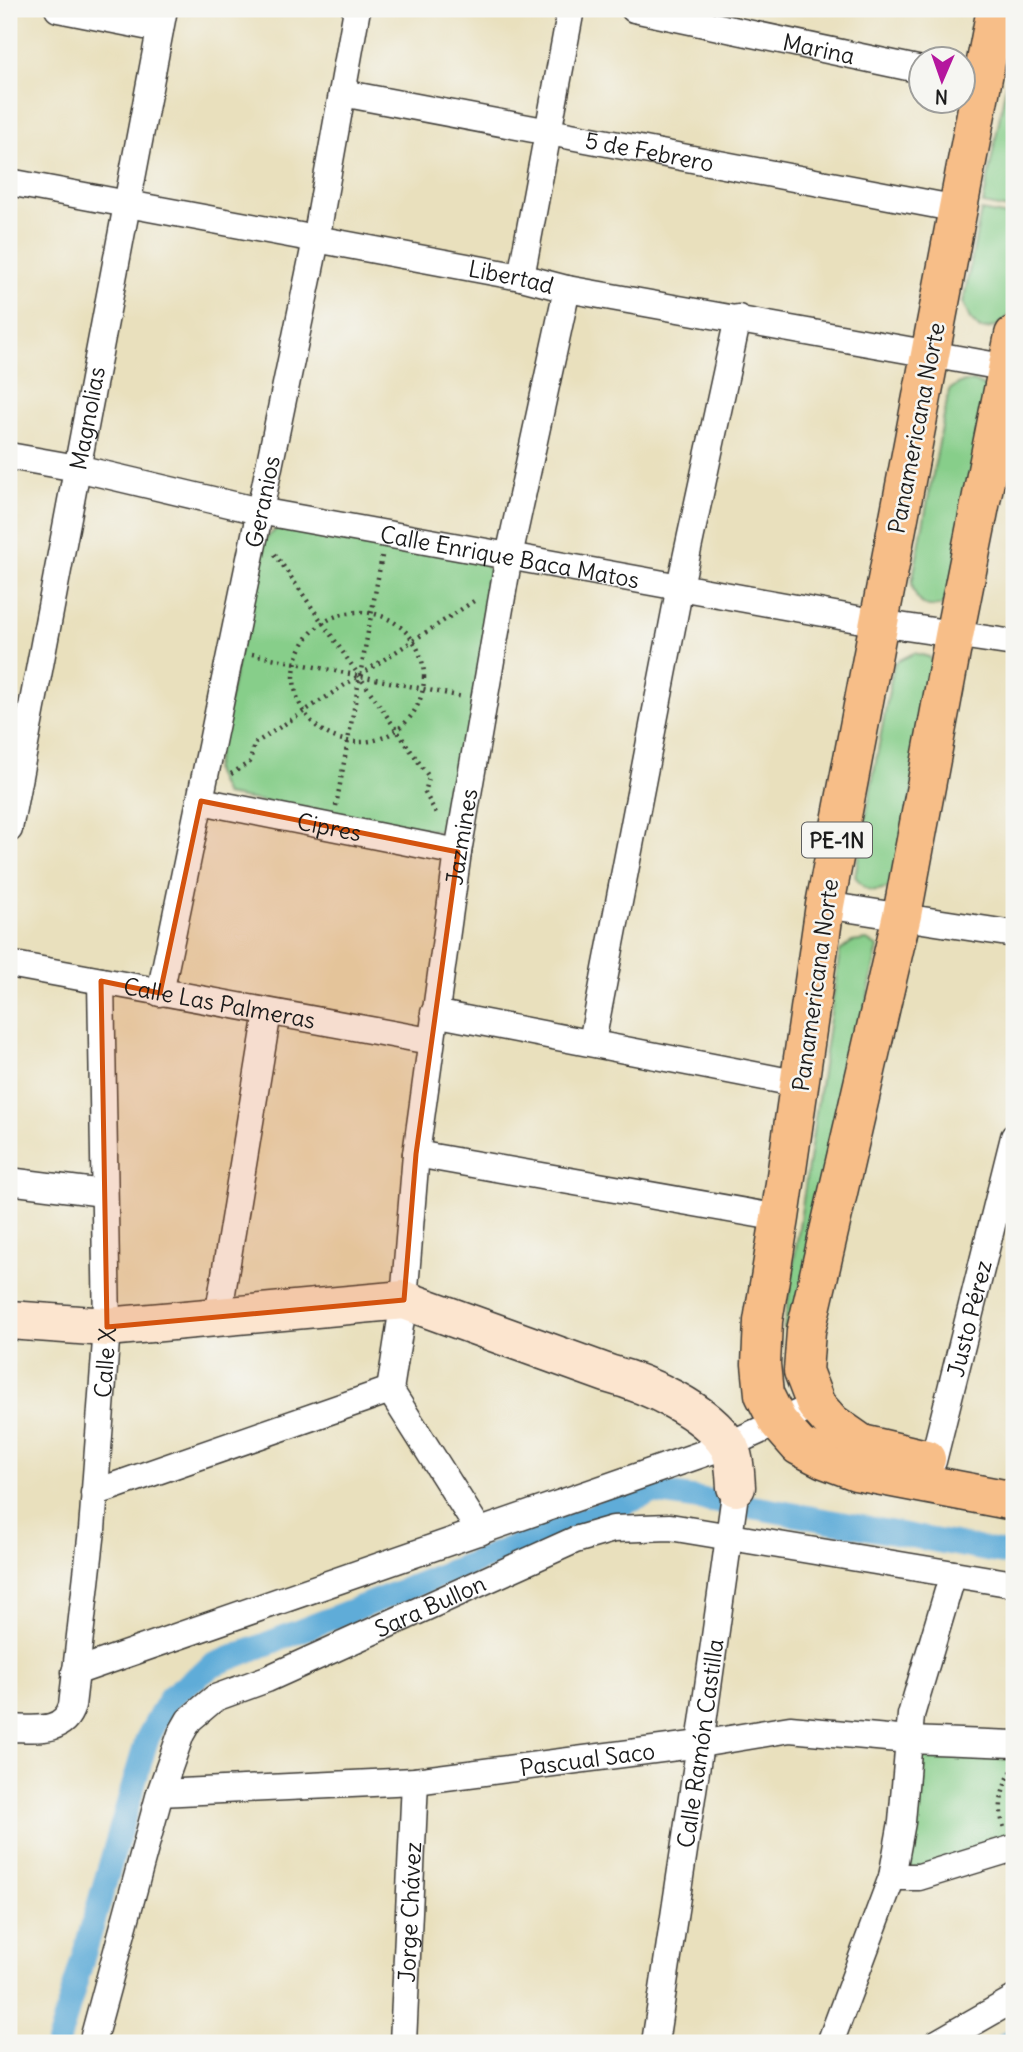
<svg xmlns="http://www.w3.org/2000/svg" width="1023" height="2052" font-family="Delius,sans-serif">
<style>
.green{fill:#87ce8a;stroke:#527553;stroke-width:2}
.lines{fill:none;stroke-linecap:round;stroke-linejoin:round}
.canal{stroke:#5eacd8;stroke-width:24}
.street-casing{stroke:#3b3934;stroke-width:29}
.secondary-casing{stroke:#3b3934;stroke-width:41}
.highway-casing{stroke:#3b3934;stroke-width:41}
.path{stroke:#3b3934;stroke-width:4.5;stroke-dasharray:2 5;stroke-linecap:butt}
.street{stroke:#fff;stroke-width:26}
.secondary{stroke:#fce5cf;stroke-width:38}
.highway{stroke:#f7be88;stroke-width:38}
.marked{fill:#d4530e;fill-opacity:0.2;stroke:#d4530e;stroke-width:5;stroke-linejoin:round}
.labels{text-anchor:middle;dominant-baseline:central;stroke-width:5;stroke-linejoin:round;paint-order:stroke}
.shield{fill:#f6f6f2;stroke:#5d5d5c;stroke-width:2}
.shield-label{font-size:21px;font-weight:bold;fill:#1c1c1c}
.street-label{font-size:23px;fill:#1c1c1c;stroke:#f6f6f2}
</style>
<rect width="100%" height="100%" fill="#f6f6f2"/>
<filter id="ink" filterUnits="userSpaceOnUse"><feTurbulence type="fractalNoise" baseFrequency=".0143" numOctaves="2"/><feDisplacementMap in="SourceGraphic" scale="14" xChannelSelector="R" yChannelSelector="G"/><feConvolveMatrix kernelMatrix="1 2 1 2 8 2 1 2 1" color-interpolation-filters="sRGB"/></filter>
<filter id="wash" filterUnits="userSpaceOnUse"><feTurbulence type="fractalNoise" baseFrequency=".00686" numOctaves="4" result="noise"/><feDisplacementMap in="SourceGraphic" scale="28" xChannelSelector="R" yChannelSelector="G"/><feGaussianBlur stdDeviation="1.57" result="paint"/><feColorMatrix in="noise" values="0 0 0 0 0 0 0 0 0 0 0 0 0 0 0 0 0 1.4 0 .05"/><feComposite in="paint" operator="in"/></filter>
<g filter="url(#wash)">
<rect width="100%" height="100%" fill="#e9e0bd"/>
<g class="green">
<polygon points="1007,79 1014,80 1014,210 983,204"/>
<path d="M981,211L1014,217C1014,239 1019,293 1011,311C1005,324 993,329 980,329L970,319L963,303Z"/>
<path d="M973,381L984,386L991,395L948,604C927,610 916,606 912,583L949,390L960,383Z"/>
<polygon points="285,521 482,560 497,581 458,812 439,831 225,795 214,771 263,541"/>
<path d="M914,653L929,657L936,664L895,885C877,892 866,895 855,876L894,663Z"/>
<polygon points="867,940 878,947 797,1331 784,1328 840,951 852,942"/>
<polygon points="922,1753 1014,1759 1014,1841 909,1872 901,1861 917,1756"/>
</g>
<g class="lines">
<g class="canal">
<polyline points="58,2043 147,1739 170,1697 213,1665 653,1492 764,1509 1014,1555"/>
<polyline points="1008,2043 1014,2040"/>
</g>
</g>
</g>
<g filter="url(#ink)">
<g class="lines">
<g class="street-casing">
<g id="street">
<polyline points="58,9 160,29"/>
<path id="s1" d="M634,9L922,70"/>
<path id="s2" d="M342,93L958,209"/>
<path id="s3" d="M9,182L521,277L567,289L1014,369"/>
<polyline points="521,277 571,9"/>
<path id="s4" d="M9,456L77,468L259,511L879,623L1014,643"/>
<path id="s5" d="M201,801L458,852"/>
<path id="s6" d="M9,829L164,9"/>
<polyline points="825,905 1014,934"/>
<path id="s7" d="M9,964L430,1041"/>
<path id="s8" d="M160,993L316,240L357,9"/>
<polyline points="434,1013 800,1084"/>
<polyline points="592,1042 680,586 738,318"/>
<polyline points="416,1154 780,1218"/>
<polyline points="9,1181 103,1193"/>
<polyline points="218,1317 268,1012"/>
<path id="s9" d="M390,1390L404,1300L416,1154L458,852L509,556L567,289"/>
<polyline points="390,1390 480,1532"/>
<path id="s10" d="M933,1461L1014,1137"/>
<polyline points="94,1493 390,1390"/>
<polyline points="75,1672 728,1445 816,1405"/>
<path id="s11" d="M9,1728C33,1728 63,1735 72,1706L92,1530L107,1327L101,981"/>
<path id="s12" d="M160,1793L415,1781L700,1744L790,1729L909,1740L1014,1744"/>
<polyline points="892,1877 919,1877 1014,1848"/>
<path id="s13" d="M92,2043L160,1793L181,1734L189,1720L215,1698L267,1679L575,1540L613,1529L670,1527L1014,1584"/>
<path id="s14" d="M403,2043L415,1781"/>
<path id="s15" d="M655,2043L700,1744L736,1487"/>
<polyline points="830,2043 892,1877 902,1822 911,1715 953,1574"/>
<polyline points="937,2043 1014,1999"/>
</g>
</g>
<g class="secondary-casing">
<path id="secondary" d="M9,1320L107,1327L404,1300L609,1374C647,1384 706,1410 728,1445C735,1456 735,1474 736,1487"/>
</g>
<g class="highway-casing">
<g id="highway">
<polyline points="996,9 825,905 780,1218 763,1321 761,1364 764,1394 778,1422 799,1446 824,1459 856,1471 1014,1501"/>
<polyline points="926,1459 862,1444 832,1423 816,1405 803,1371 806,1331 902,915 954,636 1014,335"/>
</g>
</g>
<g class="path">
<polyline points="275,554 429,777 425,793 436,813"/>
<circle cx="359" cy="677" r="65"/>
<polyline points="252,654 463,697"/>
<polyline points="231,774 250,762 254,744 477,599"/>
<polyline points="336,806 382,556"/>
<path d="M1004,1827C997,1808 1002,1784 1014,1768"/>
</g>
<use href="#street" class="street"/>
<use href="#secondary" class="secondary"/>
<use href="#highway" class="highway"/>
</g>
</g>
<path class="marked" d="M201,801L458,852L416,1154L404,1300L107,1327L101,981L160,993Z"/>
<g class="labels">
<rect class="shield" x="802" y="822.5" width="70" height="35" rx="5"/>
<g class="shield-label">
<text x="837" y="840">PE-1N</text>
</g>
<g class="street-label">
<text stroke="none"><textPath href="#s1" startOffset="189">Marina</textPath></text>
<text stroke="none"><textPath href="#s2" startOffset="313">5 de Febrero</textPath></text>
<text stroke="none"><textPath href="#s3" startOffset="511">Libertad</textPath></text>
<text stroke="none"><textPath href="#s6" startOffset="418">Magnolias</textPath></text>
<text transform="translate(916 428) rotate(-79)">Panamericana Norte</text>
<text stroke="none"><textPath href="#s8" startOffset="502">Geranios</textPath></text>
<text stroke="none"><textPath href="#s4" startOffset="511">Calle Enrique Baca Matos</textPath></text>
<text stroke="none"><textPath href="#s5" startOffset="131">Cipres</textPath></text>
<text stroke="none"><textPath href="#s9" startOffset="558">Jazmines</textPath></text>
<text transform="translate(815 985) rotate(-82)">Panamericana Norte</text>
<text stroke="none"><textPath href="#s7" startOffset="214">Calle Las Palmeras</textPath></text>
<text stroke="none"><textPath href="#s10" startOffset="147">Justo Pérez</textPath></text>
<text stroke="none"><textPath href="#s11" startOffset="418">Calle X</textPath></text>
<text stroke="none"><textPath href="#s13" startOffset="606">Sara Bullon</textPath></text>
<text stroke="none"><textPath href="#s15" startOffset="303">Calle Ramón Castilla</textPath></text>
<text stroke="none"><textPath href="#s12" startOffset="429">Pascual Saco</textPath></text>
<text stroke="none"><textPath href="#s14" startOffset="131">Jorge Chávez</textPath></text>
</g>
</g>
<rect width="1023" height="2052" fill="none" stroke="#f6f6f2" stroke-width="35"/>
<g transform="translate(942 80) rotate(182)"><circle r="33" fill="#f6f6f2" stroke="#9f9f9c" stroke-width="2"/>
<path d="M0-5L12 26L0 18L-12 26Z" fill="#b5179e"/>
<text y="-10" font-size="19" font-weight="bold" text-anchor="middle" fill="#1c1c1c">N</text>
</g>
</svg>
